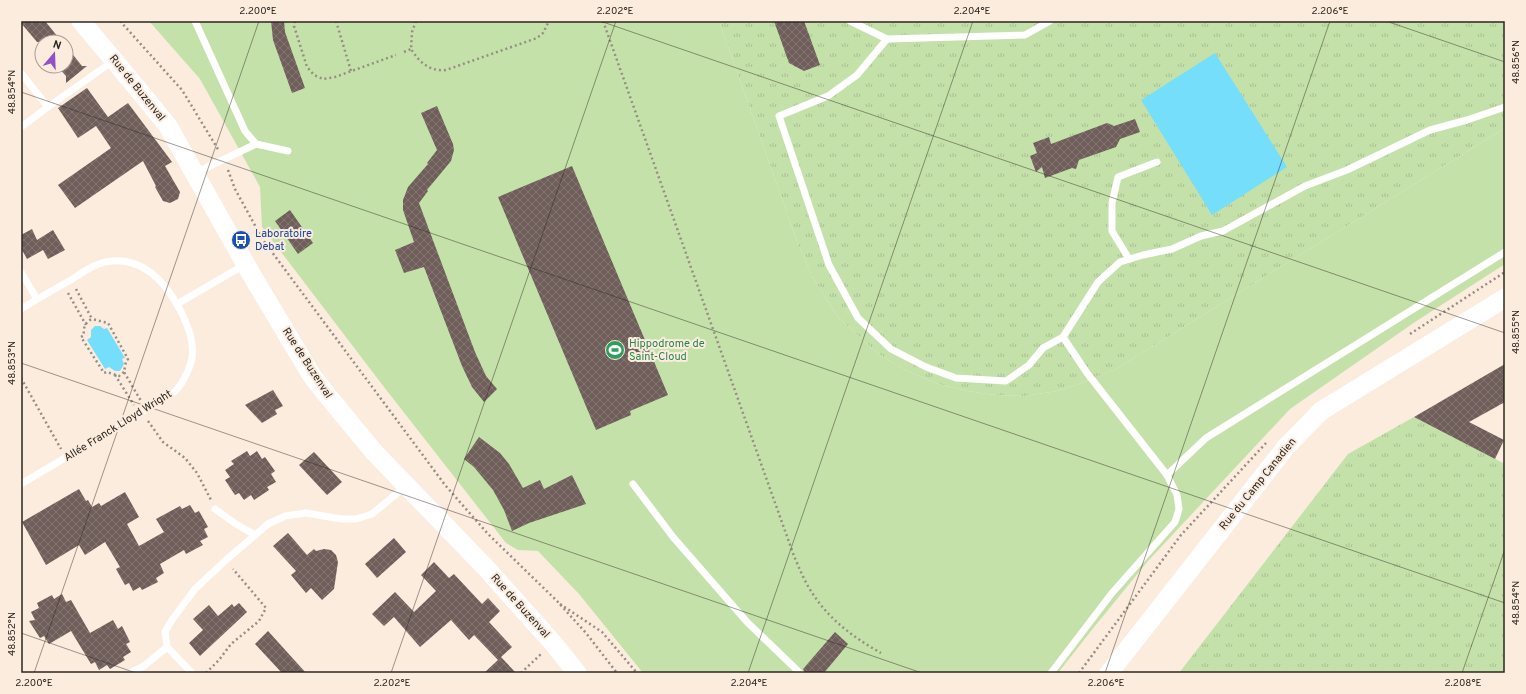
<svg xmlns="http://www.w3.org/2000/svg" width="1526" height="694" font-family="Overpass,sans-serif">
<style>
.grass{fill:url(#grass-tufts)}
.pitch{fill:#c5e1aa}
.water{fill:#74defb}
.building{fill:url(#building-cross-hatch)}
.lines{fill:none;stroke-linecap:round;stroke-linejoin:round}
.path{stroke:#978d82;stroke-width:2.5;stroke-dasharray:2 3;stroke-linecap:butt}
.lane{stroke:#fff;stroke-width:7}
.secondary{stroke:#fff;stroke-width:19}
.ticks{fill:none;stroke:#2b2620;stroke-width:1;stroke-opacity:0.45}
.labels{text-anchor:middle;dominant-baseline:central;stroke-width:4;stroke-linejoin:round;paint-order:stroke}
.street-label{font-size:11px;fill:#2b2620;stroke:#fbecde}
.transit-label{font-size:11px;fill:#164399;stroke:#fbecde;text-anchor:start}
.leisure-label{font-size:11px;fill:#27864d;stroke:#fbecde;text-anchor:start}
.neatline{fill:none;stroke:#2b2620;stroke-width:1.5}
.ticks-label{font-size:10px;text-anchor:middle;fill:#2b2620}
</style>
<defs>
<pattern id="grass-tufts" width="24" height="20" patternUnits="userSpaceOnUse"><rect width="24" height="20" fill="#c5e1aa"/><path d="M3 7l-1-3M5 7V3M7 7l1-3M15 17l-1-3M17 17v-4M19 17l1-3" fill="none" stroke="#a9c192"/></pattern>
<pattern id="building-cross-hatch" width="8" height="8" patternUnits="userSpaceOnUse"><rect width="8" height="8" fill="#6f5e59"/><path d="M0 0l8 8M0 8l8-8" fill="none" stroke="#837672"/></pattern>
</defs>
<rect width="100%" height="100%" fill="#fbecde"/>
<g class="grass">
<polygon points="719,21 1505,21 1505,128 1116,369 1079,384 1057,391 1025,396 996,395 967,391 938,384 905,370 877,353 838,317 813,278 798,244"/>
<polygon points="1414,417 1505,464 1505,673 1179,673 1348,454"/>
</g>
<polygon class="pitch" points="149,21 719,21 798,244 813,278 838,317 877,353 905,370 938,384 967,391 996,395 1025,396 1057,391 1079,384 1116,369 1505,128 1505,264 1415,322 1290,409 1148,561 1091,631 1058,673 643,673 579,594 538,551 518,550 506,543 384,387 262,227 260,187 200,79"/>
<g class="water">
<polygon points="1215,53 1287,167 1212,215 1141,100"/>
<polygon points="95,326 100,326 104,329 107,328 125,358 122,359 124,364 120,371 115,371 109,367 105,369 87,340 91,337 91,330"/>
</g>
<g class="building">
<polygon points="21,21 45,21 62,42 37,42 21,23"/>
<polygon points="271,21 284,21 285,32 305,88 292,93 273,40"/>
<polygon points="774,21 804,21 820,65 804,71 789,63"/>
<polygon points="66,46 82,66 87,66 66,83 66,76 57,66 66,66"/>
<polygon points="87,88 108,117 128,103 172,162 165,166 180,192 178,199 170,203 163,201 155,187 156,186 143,161 75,208 58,185 111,148 96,126 78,138 58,108"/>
<polygon points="437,106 453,144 454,150 451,161 427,190 428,191 419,203 475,352 486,376 497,389 484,402 472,387 462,366 424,267 404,273 395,250 414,242 403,210 403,200 408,187 428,164 427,163 437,150 421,113"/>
<polygon points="1135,119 1140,132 1120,139 1116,147 1079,160 1076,169 1072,168 1045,178 1042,167 1036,172 1030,156 1037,153 1033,143 1049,137 1051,144 1107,123 1114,126"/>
<polygon points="572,166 668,395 630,411 631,415 596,430 498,197"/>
<polygon points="290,210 313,243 298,254 275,221"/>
<polygon points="32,229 37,240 53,230 65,250 48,259 43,250 27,259 21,248 21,235"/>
<polygon points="1505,364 1505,402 1469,422 1504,440 1495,459 1414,417"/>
<polygon points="273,390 283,406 275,410 277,414 262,423 245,405"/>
<polygon points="479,437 500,453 509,464 523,488 540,480 544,489 572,475 586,504 529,523 512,531 504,510 493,490 474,467 464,459"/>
<polygon points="247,451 250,456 257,451 262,459 265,457 275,471 271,474 276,482 267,487 269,490 254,500 251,495 244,500 239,493 235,495 225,480 230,477 225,470 234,464 231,461"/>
<polygon points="314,452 342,482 327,495 299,465"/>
<polygon points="79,489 86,501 88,500 92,507 99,503 101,506 125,492 139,517 127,524 139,546 164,532 156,519 180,506 182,509 190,505 195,513 199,511 208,527 204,529 208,537 200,541 203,545 186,554 184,550 160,564 164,573 156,578 158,582 142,590 140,587 133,591 129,583 125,585 116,569 120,567 105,542 85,555 79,545 46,565 22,522"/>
<polygon points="288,533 307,555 314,549 316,551 324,549 331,550 336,555 338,562 334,589 322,600 311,588 306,593 291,575 296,571 273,546"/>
<polygon points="394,538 406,552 377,578 365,564"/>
<polygon points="434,562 449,578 454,574 482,604 488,598 500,611 489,622 512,647 501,657 516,673 484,673 498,660 474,635 469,640 451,620 420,647 394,617 384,626 372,614 395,592 414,612 436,591 421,575"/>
<polygon points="62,594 66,602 71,600 90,633 113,620 118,629 122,626 130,642 126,644 131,652 123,657 125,660 110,669 107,665 99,670 95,662 91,664 71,631 49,644 44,636 40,638 29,621 35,620 31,612 39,608 37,603 52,595 54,599"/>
<polygon points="239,603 247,612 200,656 189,643 203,630 193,619 209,605 218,616 232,604 234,607"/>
<polygon points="268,631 306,673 282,673 255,644"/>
<polygon points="835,632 848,644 824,673 805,673 803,669"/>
</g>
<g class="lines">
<g class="path">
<polyline points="120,21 182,90 219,151"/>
<polyline points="295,21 294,26 307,67 314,75 323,79 335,77 396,55"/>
<polyline points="336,21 351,71"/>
<path d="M416,21L412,32L411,49C419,62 430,72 446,70L537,38L543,33L549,21"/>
<path d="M603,21L794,556C800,570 806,585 815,597C831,621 856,639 881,653"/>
<polyline points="404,52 411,49"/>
<polyline points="228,170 235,189 263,240 445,485 488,534 557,601 586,633 617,673"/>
<polyline points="76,289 92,319"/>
<polyline points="68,293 86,325"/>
<polyline points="1410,334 1505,272"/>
<path d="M124,372L119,376L107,372L104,373L81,337L84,335C83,328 85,322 92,319L108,323L128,359L126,361L124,372L141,401"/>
<polyline points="115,375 134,405"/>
<polyline points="21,378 61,449"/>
<polyline points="148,421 163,442 185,458 197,473 211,500"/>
<polyline points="560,604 602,632 637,673"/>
<polyline points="206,673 219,660 231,644 259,621 266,608 233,569"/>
<polyline points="521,673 541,654"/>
<polyline points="1079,673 1181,535 1266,443"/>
</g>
<g class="lane">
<polyline points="195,21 245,131 256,144 288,151"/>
<polyline points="850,21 887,39 857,75 828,96 779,116 829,265 858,318 891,349 926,367 956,378 1006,381 1029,365 1043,348 1063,337"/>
<polyline points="887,39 1025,35 1050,21"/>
<polyline points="21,73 48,107 113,61"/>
<polyline points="21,127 48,107"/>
<polyline points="195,173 256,144"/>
<polyline points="1129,259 1112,231 1112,203 1118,177 1157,162"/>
<polyline points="21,272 37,299"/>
<polyline points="177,304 246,264"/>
<path d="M21,309C38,299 54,289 71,280C83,272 97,262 112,261C124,260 136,263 147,270C170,285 196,330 192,358C190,368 184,381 178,388C175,392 170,395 166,398L21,484"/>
<polyline points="1167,475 1206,438 1505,252"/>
<polyline points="633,484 673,537 747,622 800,673"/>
<polyline points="215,509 236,524 255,535"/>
<polyline points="167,647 165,632 172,620 195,589 226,560 268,524 285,516 306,513 341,519 356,519 372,514 406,486"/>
<polyline points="167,647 192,673"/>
<polyline points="130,673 144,666 167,647"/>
<polyline points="1051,673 1112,593 1175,522 1179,509 1177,495 1167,475 1087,373 1063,337 1098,282 1120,262 1143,255 1172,249 1201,236 1223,231 1305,186 1347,170 1430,130 1467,120 1505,107"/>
</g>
<g class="secondary">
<polyline points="81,21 142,94 168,126 254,279 312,376 327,395 374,452 486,568 553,643 577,673"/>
<polyline points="1109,673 1286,447 1321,411 1505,298"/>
</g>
</g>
<path class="ticks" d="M600,21L1505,333M1386,21L1505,62M21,92L1505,603M21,363L922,673M21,633L136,673M34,673L259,21M391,673L616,21M748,673L973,21M1105,673L1330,21M1462,673L1505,549"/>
<defs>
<g id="bus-disc" transform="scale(1)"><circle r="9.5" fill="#1a4fb4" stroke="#fbecde"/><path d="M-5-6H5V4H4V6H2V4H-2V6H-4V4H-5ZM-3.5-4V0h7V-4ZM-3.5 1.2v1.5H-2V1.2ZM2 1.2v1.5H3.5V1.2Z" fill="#fff"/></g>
<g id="stadium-disc" transform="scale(1)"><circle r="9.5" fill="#2e9e5b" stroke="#fbecde"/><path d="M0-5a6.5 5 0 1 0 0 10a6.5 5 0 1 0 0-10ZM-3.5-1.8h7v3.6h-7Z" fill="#fff"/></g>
</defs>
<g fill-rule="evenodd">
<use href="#bus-disc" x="241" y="240"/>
<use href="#stadium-disc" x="615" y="350"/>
</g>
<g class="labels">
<g class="street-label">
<text transform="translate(137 88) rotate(51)">Rue de Buzenval</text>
<text transform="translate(307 363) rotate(57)">Rue de Buzenval</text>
<text transform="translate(118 426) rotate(-32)">Allée Franck Lloyd Wright</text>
<text transform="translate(1258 484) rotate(-51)">Rue du Camp Canadien</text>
<text transform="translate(520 606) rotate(48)">Rue de Buzenval</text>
</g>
<g class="transit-label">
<text x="255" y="234">Laboratoire<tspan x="255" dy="13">Debat</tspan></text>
</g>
<g class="leisure-label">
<text x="629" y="344">Hippodrome de<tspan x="629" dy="13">Saint-Cloud</tspan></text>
</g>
</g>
<rect width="1526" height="694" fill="none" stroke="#fbecde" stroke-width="44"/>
<g transform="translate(54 54) rotate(19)"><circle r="19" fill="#fbecde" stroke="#a89d92"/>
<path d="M0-3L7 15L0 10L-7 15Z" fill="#9251c6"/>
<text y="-6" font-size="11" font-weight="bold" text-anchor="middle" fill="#2b2620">N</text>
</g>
<rect x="22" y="22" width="1482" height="650" class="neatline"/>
<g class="ticks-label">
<text x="258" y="14">2.200°E</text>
<text x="615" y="14">2.202°E</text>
<text x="972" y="14">2.204°E</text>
<text x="1330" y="14">2.206°E</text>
<text transform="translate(1515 62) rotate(-90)" y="4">48.856°N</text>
<text transform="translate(11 92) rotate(-90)" y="4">48.854°N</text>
<text transform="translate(1515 332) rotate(-90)" y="4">48.855°N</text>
<text transform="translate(11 363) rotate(-90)" y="4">48.853°N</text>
<text transform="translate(1515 603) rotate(-90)" y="4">48.854°N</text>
<text transform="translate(11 634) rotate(-90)" y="4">48.852°N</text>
<text x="34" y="686">2.200°E</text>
<text x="392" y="686">2.202°E</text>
<text x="749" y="686">2.204°E</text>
<text x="1106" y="686">2.206°E</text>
<text x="1463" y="686">2.208°E</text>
</g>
</svg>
